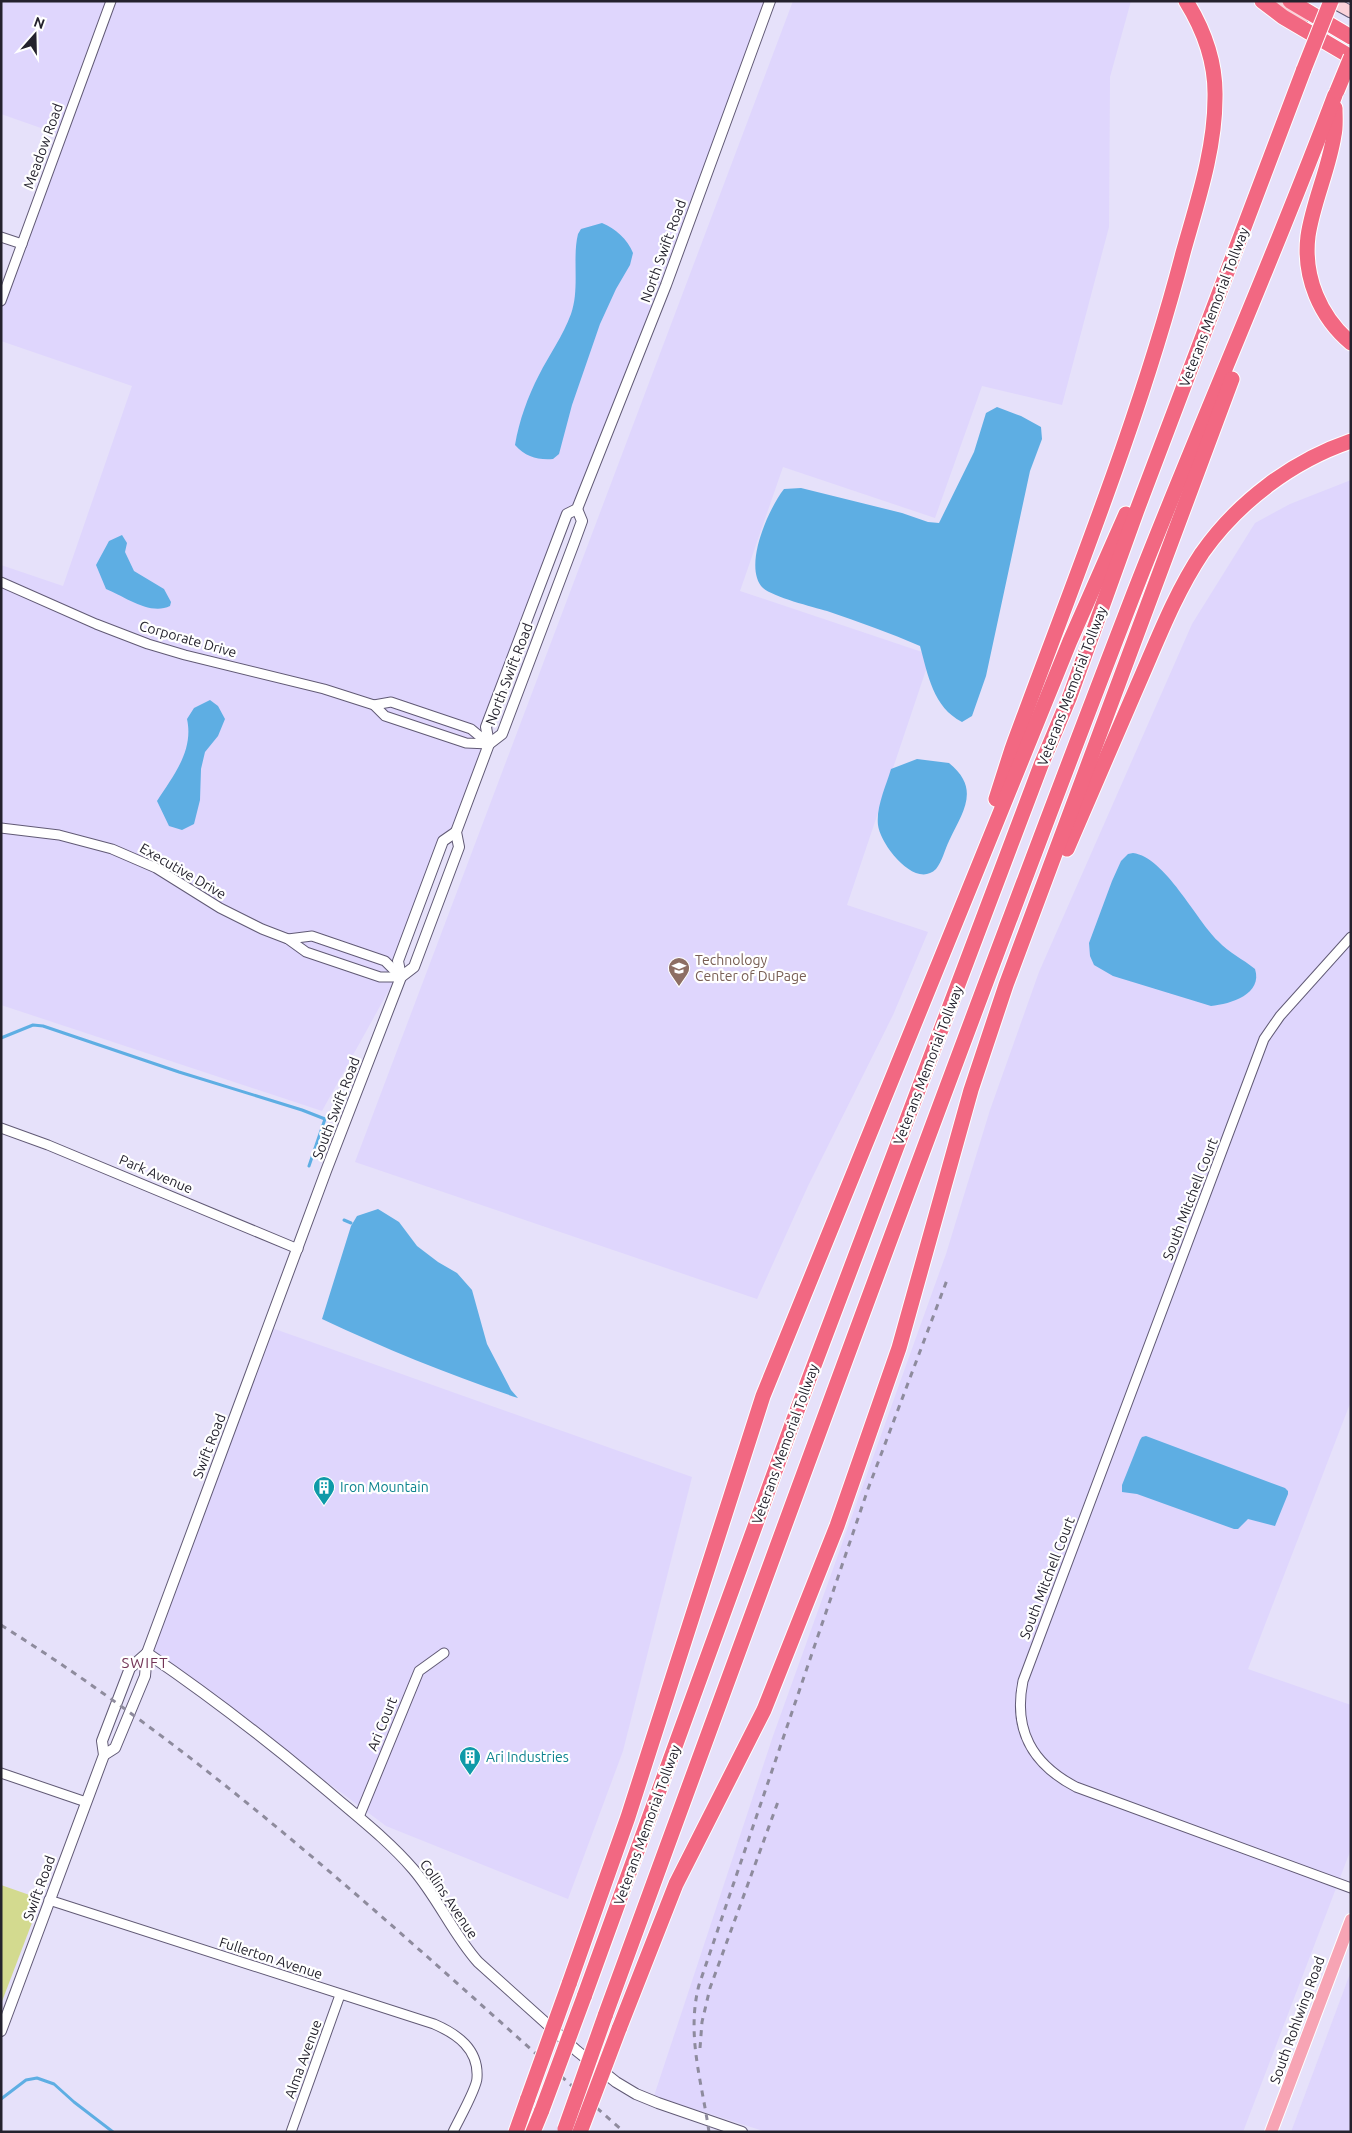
<svg xmlns="http://www.w3.org/2000/svg" width="1352" height="2133" font-family="Ubuntu,sans-serif">
<style>
.built{fill:#dfd6fd}
.green{fill:#d3da8f}
.water{fill:#5eaee3}
.lines{fill:none;stroke-linecap:round;stroke-linejoin:round}
.stream{stroke:#5eaee3;stroke-width:3}
.minor-casing{stroke:#615a75;stroke-width:11}
.tertiary-casing{stroke:#615a75;stroke-width:12}
.secondary-casing{stroke:#615a75;stroke-width:13}
.primary-casing{stroke:#fff;stroke-width:14}
.motorway-casing{stroke:#fff;stroke-width:17}
.minor{stroke:#fff;stroke-width:9}
.tertiary{stroke:#fff;stroke-width:10}
.secondary{stroke:#fbd2da;stroke-width:11}
.primary{stroke:#f7a4b4;stroke-width:12}
.motorway{stroke:#f26882;stroke-width:15}
.rail{stroke:#8e8b9d;stroke-width:3;stroke-dasharray:6 6;stroke-linecap:butt}
.motorway-bridge-casing{stroke:#fff;stroke-width:17;stroke-linecap:butt}
.motorway-bridge{stroke:#f26882;stroke-width:15}
.labels{text-anchor:middle;dominant-baseline:central;stroke-width:4.5;stroke-linejoin:round;paint-order:stroke}
.street-label{font-size:14px;fill:#24222d;stroke:#fff}
.education-label{font-size:14px;fill:#785e54;stroke:#fff;text-anchor:start}
.culture-label{font-size:14px;fill:#0d838f;stroke:#fff;text-anchor:start}
.neighbourhood-label{font-size:15px;letter-spacing:1px;fill:#733356;stroke:#fff}
</style>
<rect width="100%" height="100%" fill="#e6e1fa"/>
<g class="built">
<polygon points="1,1 766,1 567,529 394,981 322,1111 1,1005 1,565 63,586 132,386 1,341 1,289 58,134 1,114"/>
<polygon points="793,1 1131,1 1110,77 1109,227 1062,405 982,386 935,518 783,467 740,591 931,655 847,905 928,932 893,1015 808,1186 757,1299 355,1162"/>
<polygon points="1351,480 1351,1401 1248,1669 1351,1705 1351,1849 1243,2132 766,2132 654,2096 773,1736 946,1254 990,1110 1039,972 1192,624 1255,523 1290,504"/>
<polygon points="272,1328 692,1477 623,1751 568,1899 386,1826 150,1650"/>
<polygon points="1351,1971 1351,2132 1291,2132"/>
</g>
<polygon class="green" points="1,1885 41,1899 1,2004"/>
<g class="water">
<path d="M602,223C615,228 628,240 633,253L630,265L616,289L600,324L572,405L559,454L553,459C537,460 526,457 515,445C519,421 528,396 539,375C549,355 563,336 571,314C580,289 572,258 578,234L581,229Z"/>
<path d="M997,407L1021,416L1041,427L1042,439L1030,471L986,676L972,716L962,722C933,707 928,675 920,646C890,633 859,622 827,611C813,607 773,597 763,588C742,567 769,508 784,489L801,488L902,513L928,522L939,523L974,452L986,413Z"/>
<path d="M122,535L127,543L125,552L134,571L164,589L171,602L170,606C150,616 124,596 106,589L96,565L109,541Z"/>
<path d="M210,700L218,706L225,719L218,736L205,752L201,769L200,800L194,824L182,830L169,826L157,801C173,776 194,751 187,719L194,708Z"/>
<path d="M917,759L949,763C981,789 963,811 949,841C945,849 942,862 936,869C915,890 880,844 878,825C876,807 886,786 891,769Z"/>
<path d="M1133,853C1165,857 1196,920 1218,941C1229,953 1243,959 1255,969C1263,994 1231,1004 1211,1006L1113,976L1094,965L1090,956L1089,943L1112,881L1121,861L1128,854Z"/>
<path d="M378,1209L399,1222L417,1246L438,1262L457,1273L472,1290L487,1344L511,1390L518,1398C452,1376 386,1349 322,1319L351,1226L357,1216Z"/>
<polygon points="1146,1436 1285,1488 1288,1491 1288,1494 1275,1526 1248,1519 1238,1529 1234,1529 1137,1494 1122,1492 1122,1485 1140,1440 1142,1437"/>
</g>
<g class="lines">
<g class="stream">
<polyline points="1,1038 33,1025 43,1026 179,1072 302,1110 325,1119 309,1166"/>
<polyline points="344,1220 351,1223"/>
<polyline points="1,2099 26,2080 37,2078 54,2084 74,2102 113,2132"/>
</g>
<g class="minor-casing">
<g id="minor">
<polyline points="1,237 22,244"/>
<polyline points="1,301 111,1"/>
<polyline points="1,582 96,624 148,644 185,655 324,689 374,705 385,716 466,743 489,744"/>
<polyline points="374,705 391,702 471,729 489,744"/>
<polyline points="1,828 59,835 112,849 156,868 220,908 262,929 288,939 306,952 380,977 401,977"/>
<path d="M1351,937L1280,1016L1264,1039L1023,1681C1013,1730 1032,1764 1076,1787L1351,1888"/>
<polyline points="288,939 312,936 385,961 401,977"/>
<polyline points="1,1128 48,1145 298,1249"/>
<polyline points="1,1773 86,1802"/>
<polyline points="359,1817 419,1671 444,1653"/>
<path d="M49,1900L434,2024C457,2034 479,2049 477,2078C477,2088 458,2121 453,2132"/>
<polyline points="291,2132 340,1995"/>
</g>
</g>
<g class="tertiary-casing">
<g id="tertiary">
<polyline points="489,744 502,734 574,543 582,521 577,509"/>
<polyline points="401,977 398,961 443,841 456,832"/>
<path d="M147,1653C210,1696 271,1743 330,1793C358,1817 389,1841 413,1869C438,1898 453,1934 478,1962L577,2051L616,2082L636,2094L658,2103L742,2132"/>
<polyline points="104,1755 115,1748 145,1676 147,1653 326,1171 401,977 414,967 459,847 456,832 489,744 486,727 567,514 577,509 666,285 770,1"/>
<polyline points="1,2031 104,1755 102,1741 130,1668 147,1653"/>
</g>
</g>
<g class="secondary-casing">
<g id="secondary">
<polyline points="1274,1 1303,17"/>
<polyline points="1331,1 1351,12"/>
</g>
</g>
<g class="primary-casing">
<polyline id="primary" points="1271,2132 1351,1920"/>
</g>
<g class="motorway-casing">
<g id="motorway">
<polyline points="1262,1 1283,17 1351,57"/>
<polyline points="1290,1 1351,37"/>
<path d="M1335,108C1335,117 1336,127 1334,135C1329,169 1313,202 1308,236C1303,277 1320,317 1351,343"/>
<path d="M996,799L1012,749C1072,585 1139,422 1183,253C1197,203 1215,150 1215,98C1216,64 1204,30 1186,1"/>
<path d="M1067,849C1090,796 1113,743 1136,689C1156,644 1174,595 1202,553C1238,502 1292,461 1351,441"/>
<polyline points="569,1984 628,1817 763,1396 1070,641 1126,514"/>
<polyline points="584,1997 798,1408 1041,765 1070,696 1137,510 1304,69"/>
<path d="M605,2016C779,1541 952,1065 1134,593C1199,426 1272,263 1335,95"/>
<polyline points="619,2029 676,1884 764,1710 837,1526 899,1348 971,1090 1006,985 1232,379"/>
<polyline points="516,2132 528,2098"/>
<polyline points="533,2132 542,2110"/>
</g>
</g>
<use href="#minor" class="minor"/>
<use href="#tertiary" class="tertiary"/>
<use href="#secondary" class="secondary"/>
<use href="#primary" class="primary"/>
<use href="#motorway" class="motorway"/>
<g class="rail">
<path d="M1,1625C229,1768 423,1955 624,2132"/>
<polyline points="700,2048 702,2022 710,1988 779,1799"/>
<path d="M709,2132C702,2082 686,2035 699,1985L868,1489L947,1280"/>
</g>
<g class="motorway-bridge-casing">
<g id="motorway-bridge">
<polyline points="1304,69 1331,1"/>
<polyline points="1337,91 1351,57"/>
<polyline points="528,2098 569,1984"/>
<polyline points="542,2110 584,1997"/>
<polyline points="565,2129 605,2016"/>
<polyline points="580,2132 619,2029"/>
</g>
</g>
<use href="#motorway-bridge" class="motorway-bridge"/>
</g>
<defs>
<g id="school-pin" transform="scale(1.125)"><path d="M0 17L-7.5 6A9.5 9.5 0 1 1 7.5 6Z" fill="#8d6e63" stroke="#fff"/><path d="M0-5L7-2L0 1L-7-2ZM-4 1L0 2.5L4 1V4Q0 6-4 4Z" fill="#fff"/></g>
<g id="building-pin" transform="scale(1.125)"><path d="M0 17L-7.5 6A9.5 9.5 0 1 1 7.5 6Z" fill="#0f9aa8" stroke="#fff"/><path d="M-4-6H4V6H1V3H-1V6H-4ZM-2.5-4.3h1.7v1.8h-1.7ZM.8-4.3h1.7v1.8H.8ZM-2.5-1h1.7V.8h-1.7ZM.8-1h1.7V.8H.8Z" fill="#fff"/></g>
</defs>
<g fill-rule="evenodd">
<use href="#school-pin" x="679" y="968"/>
<use href="#building-pin" x="324" y="1487"/>
<use href="#building-pin" x="470" y="1757"/>
</g>
<g class="labels">
<g class="street-label">
<text transform="translate(43 146) rotate(-70)">Meadow Road</text>
<text transform="translate(663 251) rotate(-70)">North Swift Road</text>
<text transform="translate(1214 307) rotate(-69)">Veterans Memorial Tollway</text>
<text transform="translate(188 639) rotate(16)">Corporate Drive</text>
<text transform="translate(509 674) rotate(-69)">North Swift Road</text>
<text transform="translate(1072 686) rotate(-69)">Veterans Memorial Tollway</text>
<text transform="translate(183 871) rotate(30)">Executive Drive</text>
<text transform="translate(928 1065) rotate(-69)">Veterans Memorial Tollway</text>
<text transform="translate(336 1108) rotate(-69)">South Swift Road</text>
<text transform="translate(156 1174) rotate(23)">Park Avenue</text>
<text transform="translate(1190 1199) rotate(-69)">South Mitchell Court</text>
<text transform="translate(785 1444) rotate(-70)">Veterans Memorial Tollway</text>
<text transform="translate(209 1446) rotate(-69)">Swift Road</text>
<text transform="translate(1047 1578) rotate(-69)">South Mitchell Court</text>
<text transform="translate(382 1724) rotate(-68)">Ari Court</text>
<text transform="translate(647 1825) rotate(-70)">Veterans Memorial Tollway</text>
<text transform="translate(39 1888) rotate(-70)">Swift Road</text>
<text transform="translate(449 1899) rotate(56)">Collins Avenue</text>
<text transform="translate(271 1958) rotate(18)">Fullerton Avenue</text>
<text transform="translate(1297 2020) rotate(-70)">South Rohlwing Road</text>
<text transform="translate(303 2059) rotate(-70)">Alma Avenue</text>
</g>
<g class="education-label">
<text x="695" y="960">Technology<tspan x="695" dy="16">Center of DuPage</tspan></text>
</g>
<g class="culture-label">
<text x="340" y="1487">Iron Mountain</text>
<text x="486" y="1757">Ari Industries</text>
</g>
<g class="neighbourhood-label">
<text x="145" y="1662">SWIFT</text>
</g>
</g>
<rect width="1352" height="2133" fill="none" stroke="#24222d" stroke-width="5"/>
<g transform="translate(35 35) rotate(20)" stroke="#ffffff" stroke-width="4" paint-order="stroke">
<path d="M0-4L9 19L0 12L-9 19Z" fill="#24222d"/>
<text y="-8" font-size="14" font-weight="bold" text-anchor="middle" fill="#24222d">N</text>
</g>
</svg>
